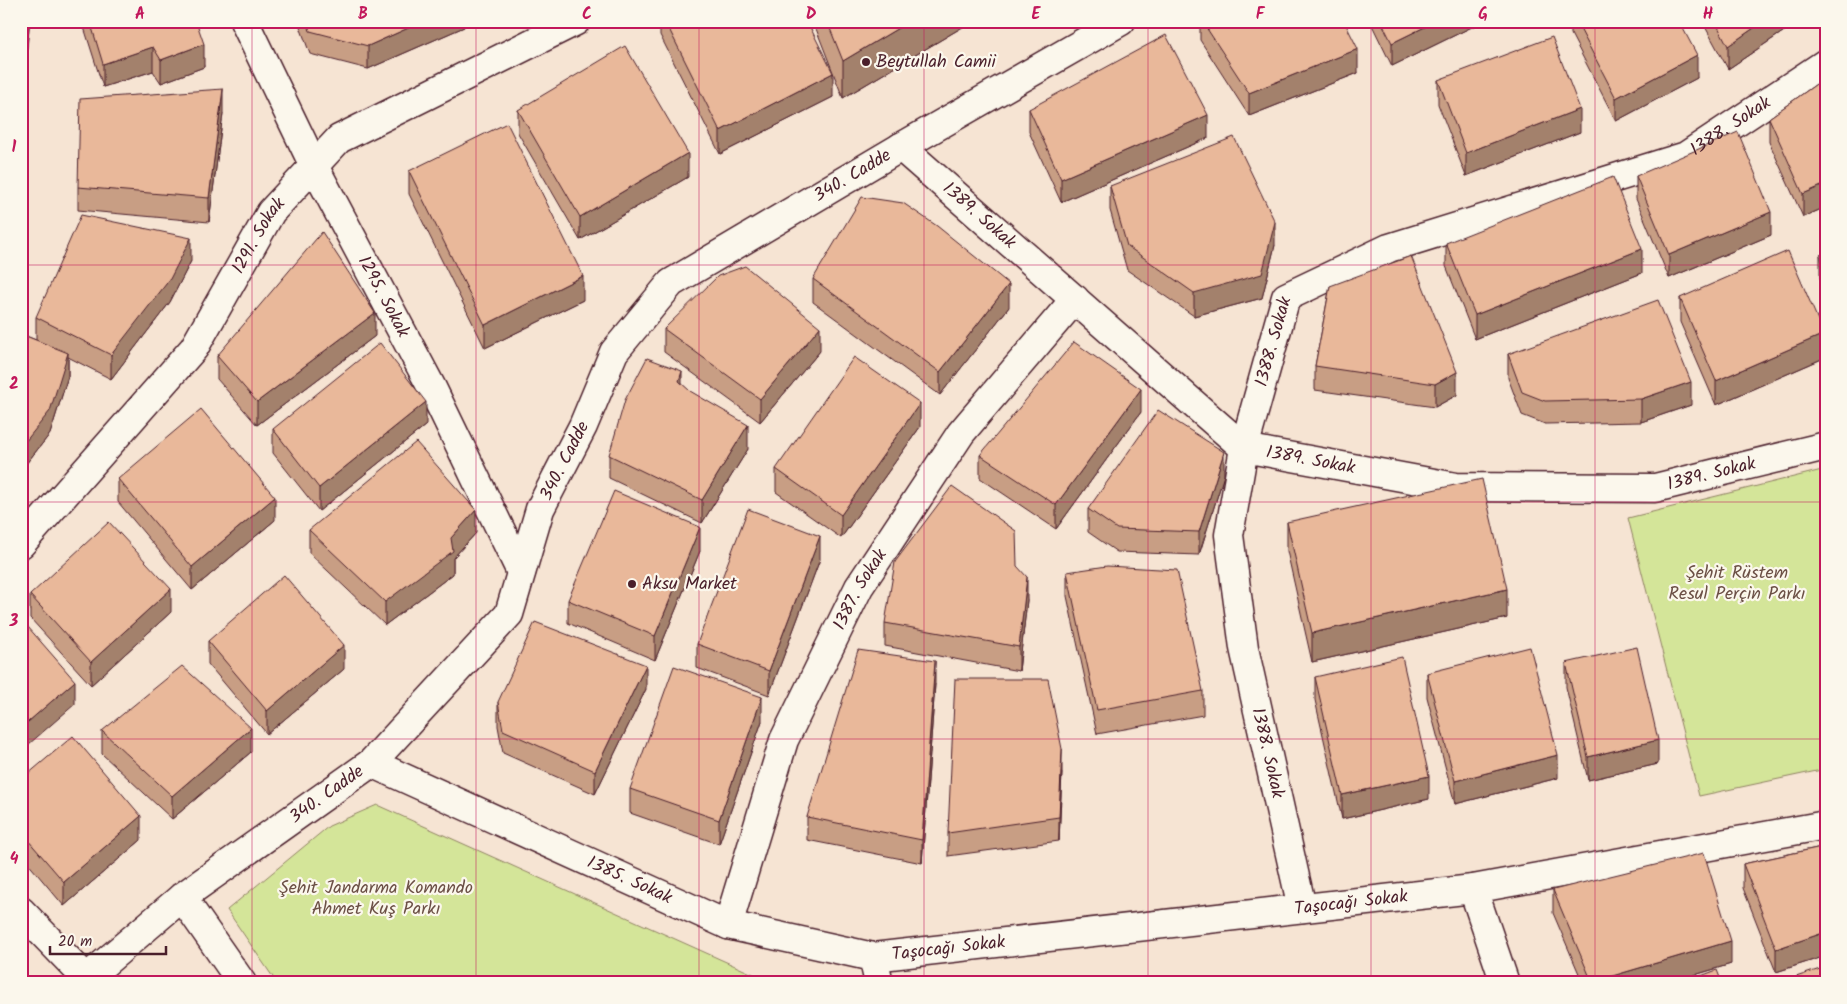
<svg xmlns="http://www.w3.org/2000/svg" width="1847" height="1004" font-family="Kalam,sans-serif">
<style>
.green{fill:#d4e599;stroke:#8f8262}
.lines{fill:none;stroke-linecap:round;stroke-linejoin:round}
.street-casing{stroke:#4a1f2b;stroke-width:31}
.street{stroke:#fbf7ec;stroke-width:28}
.wall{fill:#c89e84;stroke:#4a1f2b}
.shaded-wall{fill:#a3816c;stroke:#4a1f2b}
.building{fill:#e9b89a;stroke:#4a1f2b}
.grid{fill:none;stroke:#c2185b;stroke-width:1;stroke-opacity:0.55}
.poi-dot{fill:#4a1f2b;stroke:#fbf7ec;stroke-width:2}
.labels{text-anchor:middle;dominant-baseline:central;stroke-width:4.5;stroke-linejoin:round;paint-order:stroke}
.poi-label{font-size:18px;fill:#4a1f2b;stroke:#fbf7ec;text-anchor:start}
.street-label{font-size:18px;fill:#4a1f2b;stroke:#fbf7ec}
.park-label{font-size:18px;fill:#6c5046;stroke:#fbf7ec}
.neatline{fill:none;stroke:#c2185b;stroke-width:2}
.grid-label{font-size:16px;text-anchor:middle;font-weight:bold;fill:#c2185b}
</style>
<rect width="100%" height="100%" fill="#f6e4d3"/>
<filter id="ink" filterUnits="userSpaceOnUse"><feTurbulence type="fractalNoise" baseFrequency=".02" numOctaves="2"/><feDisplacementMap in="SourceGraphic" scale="10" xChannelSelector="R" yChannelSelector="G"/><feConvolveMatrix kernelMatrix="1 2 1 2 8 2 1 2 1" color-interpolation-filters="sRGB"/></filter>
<g filter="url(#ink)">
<g class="green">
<polygon points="1826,469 1826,769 1699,796 1628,518"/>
<polygon points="377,805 773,983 277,983 227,910 329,826"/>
</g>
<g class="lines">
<g class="street-casing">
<g id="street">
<path id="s1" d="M244,21L314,166L432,388L521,572"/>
<path id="s2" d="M901,147L1244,448L1456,487L1655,488L1826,446"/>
<path id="s3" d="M21,544L194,348L271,212L339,139L576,21"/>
<path id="s4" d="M371,763L728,925L873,957L879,983"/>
<polyline points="1473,889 1505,983"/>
<polyline points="182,897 242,983"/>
<path id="s5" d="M1302,908L1244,648L1229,535L1244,448L1286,297L1389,248L1686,156L1826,63"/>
<polyline points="21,911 86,978"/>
<path id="s6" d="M728,925L784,740L859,587L961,433L1075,299"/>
<path id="s7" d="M873,957L1473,889L1826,825"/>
<path id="s8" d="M81,983L182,897L371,763L509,614L540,509L583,426L614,352L671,283L901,147L1121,21"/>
</g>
</g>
<use href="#street" class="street"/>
</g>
<g class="wall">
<polygon points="82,21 196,21 204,67 161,83 153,71 103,87"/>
<polygon points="298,21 464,21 464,27 368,69 310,54"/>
<polygon points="660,21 807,21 833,97 720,154 660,35"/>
<polygon points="813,21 966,21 966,25 843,98"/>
<polygon points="1200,21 1344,21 1358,73 1249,116 1200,40"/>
<polygon points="1370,21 1484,21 1392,66"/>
<polygon points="1571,21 1679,21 1697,78 1616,121 1571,34"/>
<polygon points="1702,21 1799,21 1728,69"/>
<polygon points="1826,77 1826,207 1803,217 1769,142 1769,118"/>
<polygon points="1438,80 1580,132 1466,176 1438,104"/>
<polygon points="1029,109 1208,138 1061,202 1029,132"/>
<polygon points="518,110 688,177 580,240 518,133"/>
<polygon points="223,113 209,222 78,210 78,187"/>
<polygon points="409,171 583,300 485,348 409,194"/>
<polygon points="1636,176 1771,235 1669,278 1636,199"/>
<polygon points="1110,186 1275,245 1262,298 1194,316 1127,270 1110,210"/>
<polygon points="1446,243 1642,273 1475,339 1446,266"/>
<polygon points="1826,253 1826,295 1820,278 1820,255"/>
<polygon points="191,261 170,302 111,379 68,357 68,376 50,434 21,470 21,334 36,340 36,317"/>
<polygon points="813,279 1009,307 940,395 813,302"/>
<polygon points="1330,286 1457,395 1435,407 1315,390 1315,366"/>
<polygon points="1680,298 1824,358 1716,405 1680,322"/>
<polygon points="664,329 820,351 760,422 664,352"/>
<polygon points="375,336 257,425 217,379 217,356"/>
<polygon points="1508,354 1691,405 1641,422 1545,424 1522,415 1508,378"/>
<polygon points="682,384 748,449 702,523 609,478 609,455"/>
<polygon points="1141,412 1056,529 980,478 980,455"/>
<polygon points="426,425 319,511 273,453 273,429"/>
<polygon points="920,427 841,538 776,492 776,469"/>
<polygon points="1224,475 1199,555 1117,552 1088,532 1088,509"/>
<polygon points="118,479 275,520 192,590 118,502"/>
<polygon points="1287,522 1507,618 1312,662 1287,551"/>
<polygon points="309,530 476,533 453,558 453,574 385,625 309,553"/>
<polygon points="700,551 655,660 568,623 568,600"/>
<polygon points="820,559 769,695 697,668 697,644"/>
<polygon points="1017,566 1027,600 1019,671 885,646 885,623"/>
<polygon points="1067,572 1203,691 1203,715 1097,734 1067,596"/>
<polygon points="30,595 171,612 91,685 30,618"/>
<polygon points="208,641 344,669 267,734 208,664"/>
<polygon points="1566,663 1658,764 1588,780 1566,687"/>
<polygon points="1427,673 1558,778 1455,804 1427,697"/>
<polygon points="1315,677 1429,799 1342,819 1315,700"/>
<polygon points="935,684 922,863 807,840 807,817"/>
<polygon points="646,689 595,794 503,753 498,726 498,702"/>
<polygon points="762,721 719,844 630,813 630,789"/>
<polygon points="102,731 251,752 172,819 102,754"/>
<polygon points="1062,772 1059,841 948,856 948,833"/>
<polygon points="21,780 141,840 64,906 21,855"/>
<polygon points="1826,846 1826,956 1776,972 1743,888 1743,864"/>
<polygon points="1553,890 1731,964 1668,983 1583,983 1553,913"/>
</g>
<g class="shaded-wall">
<polygon points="27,21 30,21 21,100 21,77"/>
<polygon points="424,21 464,21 464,27 368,69 368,46"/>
<polygon points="910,21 966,21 966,25 843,98 843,61"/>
<polygon points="1437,21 1484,21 1392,66 1392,43"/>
<polygon points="1764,21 1799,21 1728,69 1728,46"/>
<polygon points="204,44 204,67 161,83 161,60"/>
<polygon points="153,47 153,71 103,87 103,64"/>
<polygon points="1358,49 1358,73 1249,116 1249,93"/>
<polygon points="1697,55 1697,78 1616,121 1616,98"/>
<polygon points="833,73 833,97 720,154 720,131"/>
<polygon points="223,89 223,113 209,222 209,198"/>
<polygon points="1580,109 1580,132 1466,176 1466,153"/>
<polygon points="1208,115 1208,138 1061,202 1061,179"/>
<polygon points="688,153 688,177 580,240 580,217"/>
<polygon points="1826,184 1826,207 1803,217 1803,194"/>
<polygon points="1771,212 1771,235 1669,278 1669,255"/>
<polygon points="1275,222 1275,245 1262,298 1194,316 1194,293"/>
<polygon points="191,238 191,261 170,302 111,379 111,355"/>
<polygon points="1642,249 1642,273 1475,339 1475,315"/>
<polygon points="583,276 583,300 485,348 485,325"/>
<polygon points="1009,284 1009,307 940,395 940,372"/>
<polygon points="375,313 375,336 257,425 257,402"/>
<polygon points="820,327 820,351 760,422 760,399"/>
<polygon points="1824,334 1824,358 1716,405 1716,381"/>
<polygon points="68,353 68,376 50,434 21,470 21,447"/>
<polygon points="682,371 682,394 679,381"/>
<polygon points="1457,372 1457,395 1435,407 1435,384"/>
<polygon points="1691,382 1691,405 1641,422 1641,399"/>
<polygon points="1141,389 1141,412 1056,529 1056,505"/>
<polygon points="426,402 426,425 319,511 319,488"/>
<polygon points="920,403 920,427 841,538 841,515"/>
<polygon points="748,425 748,449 702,523 702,500"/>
<polygon points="1224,452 1224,475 1199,555 1199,532"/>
<polygon points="275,497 275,520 192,590 192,567"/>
<polygon points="476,510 476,533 453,558 453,574 385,625 385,602 451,538"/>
<polygon points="700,527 700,551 655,660 655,636"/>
<polygon points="820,536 820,559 769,695 769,671"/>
<polygon points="1027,577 1027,600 1019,671 1019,647"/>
<polygon points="171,589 171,612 91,685 91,662"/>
<polygon points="1507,589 1507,618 1312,662 1312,633"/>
<polygon points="344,645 344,669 267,734 267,711"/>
<polygon points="935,661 935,684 922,863 922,840"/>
<polygon points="646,665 646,689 595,794 595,771"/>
<polygon points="75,681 75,704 21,751 21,728"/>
<polygon points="762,697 762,721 719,844 719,820"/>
<polygon points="251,728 251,752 172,819 172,796"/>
<polygon points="1658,740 1658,764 1588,780 1588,757"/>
<polygon points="1062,749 1062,772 1059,841 1059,817"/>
<polygon points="1558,755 1558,778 1455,804 1455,781"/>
<polygon points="1429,776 1429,799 1342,819 1342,795"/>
<polygon points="141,816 141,840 64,906 64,882"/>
<polygon points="1826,932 1826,956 1776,972 1776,949"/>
<polygon points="1731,941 1731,964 1668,983 1592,983 1592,982"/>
</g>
<g class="building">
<polygon points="21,21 27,21 21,77"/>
<polygon points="90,21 196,21 204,44 161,60 153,47 103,64"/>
<polygon points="307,21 424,21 368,46 310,31"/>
<polygon points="665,21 807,21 833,73 720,131"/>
<polygon points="827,21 910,21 843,61"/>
<polygon points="1202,21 1344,21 1358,49 1249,93"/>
<polygon points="1381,21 1437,21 1392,43"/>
<polygon points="1576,21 1679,21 1697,55 1616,98"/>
<polygon points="1715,21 1764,21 1728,46"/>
<polygon points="1166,35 1208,115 1061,179 1029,109"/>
<polygon points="1552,37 1580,109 1466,153 1438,80"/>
<polygon points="625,46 688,153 580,217 518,110"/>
<polygon points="1826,77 1826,184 1803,194 1769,118"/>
<polygon points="223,89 209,198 78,187 80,99"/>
<polygon points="507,123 583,276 485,325 409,171"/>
<polygon points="1738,132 1771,212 1669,255 1636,176"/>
<polygon points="1234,137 1275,222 1262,274 1194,293 1127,246 1110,186"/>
<polygon points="1613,177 1642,249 1475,315 1446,243"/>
<polygon points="862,197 903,203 937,226 1009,284 940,372 813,279"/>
<polygon points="81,215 191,238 170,279 111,355 36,317"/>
<polygon points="322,232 375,313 257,402 217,356"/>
<polygon points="1788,251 1824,334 1716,381 1680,298"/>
<polygon points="1826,253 1826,272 1820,255"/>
<polygon points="1411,256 1457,372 1435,384 1315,366 1330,286"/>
<polygon points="745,266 820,327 760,399 664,329 718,276"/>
<polygon points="1658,300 1691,382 1641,399 1545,401 1522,392 1508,354"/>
<polygon points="21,334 68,353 50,411 21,447"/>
<polygon points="1074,342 1141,389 1056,505 980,455"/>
<polygon points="380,343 426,402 319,488 273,429"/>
<polygon points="854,357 920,403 841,515 776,469"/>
<polygon points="647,358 682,371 679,381 690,391 748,425 702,500 609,455 625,400"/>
<polygon points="201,409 275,497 192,567 118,479"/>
<polygon points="1158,410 1224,452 1199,532 1117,529 1088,509"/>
<polygon points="416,442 476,510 451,538 453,551 385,602 309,530"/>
<polygon points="1482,479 1507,589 1312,633 1287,522"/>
<polygon points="952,486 1016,531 1017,566 1027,577 1019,647 885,623 895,562"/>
<polygon points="614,491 700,527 655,636 568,600"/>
<polygon points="748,509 820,536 769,671 697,644"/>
<polygon points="109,522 171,589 91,662 30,595"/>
<polygon points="1107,566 1177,570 1203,691 1097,710 1067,572"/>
<polygon points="284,575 344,645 267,711 208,641"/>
<polygon points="21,619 75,681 21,728"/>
<polygon points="535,622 646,665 595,771 503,730 498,702"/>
<polygon points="1530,647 1558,755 1455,781 1427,673"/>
<polygon points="1637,647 1658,740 1588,757 1566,663"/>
<polygon points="858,650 935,661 922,840 807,817"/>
<polygon points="1402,657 1429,776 1342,795 1315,677"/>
<polygon points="182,666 251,728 172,796 102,731"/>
<polygon points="674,666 762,697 719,820 630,789"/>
<polygon points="955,679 1048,679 1062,749 1059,817 948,833"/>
<polygon points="73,736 141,816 64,882 21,832 21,780"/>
<polygon points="1826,846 1826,932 1776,949 1743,864"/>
<polygon points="1704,853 1731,941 1592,982 1553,890"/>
<polygon points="1826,967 1826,983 1798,983 1796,977"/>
<polygon points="1717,970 1722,983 1682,983"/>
</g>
</g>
<path class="grid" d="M252,21V983M476,21V983M699,21V983M924,21V983M1148,21V983M1371,21V983M1595,21V983M21,265H1826M21,502H1826M21,739H1826"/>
<g class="poi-dot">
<circle cx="866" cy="62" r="5"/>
<circle cx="632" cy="584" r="5"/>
</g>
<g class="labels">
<g class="poi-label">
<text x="876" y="62">Beytullah Camii</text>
<text x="642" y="584">Aksu Market</text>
</g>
<g class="street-label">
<text stroke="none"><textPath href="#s5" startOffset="1104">1388. Sokak</textPath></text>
<text stroke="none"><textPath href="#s8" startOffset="1151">340. Cadde</textPath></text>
<text stroke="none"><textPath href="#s2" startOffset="104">1389. Sokak</textPath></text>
<text stroke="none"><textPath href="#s3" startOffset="391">1291. Sokak</textPath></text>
<text stroke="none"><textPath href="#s1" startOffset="309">1295. Sokak</textPath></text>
<text stroke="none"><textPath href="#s5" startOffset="579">1388. Sokak</textPath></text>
<text stroke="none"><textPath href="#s8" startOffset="731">340. Cadde</textPath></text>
<text stroke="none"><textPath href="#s2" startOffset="524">1389. Sokak</textPath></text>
<text stroke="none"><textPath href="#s2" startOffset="929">1389. Sokak</textPath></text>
<text stroke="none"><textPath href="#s6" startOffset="362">1387. Sokak</textPath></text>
<text transform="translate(1267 753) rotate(77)">1388. Sokak</text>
<text stroke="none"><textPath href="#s8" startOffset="310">340. Cadde</textPath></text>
<text stroke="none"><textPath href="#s4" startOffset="284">1385. Sokak</textPath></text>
<text stroke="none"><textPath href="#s7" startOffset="481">Taşocağı Sokak</textPath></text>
<text stroke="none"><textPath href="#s7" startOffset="76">Taşocağı Sokak</textPath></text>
</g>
<g class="park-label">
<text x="1737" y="573">Şehit Rüstem<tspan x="1737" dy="21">Resul Perçin Parkı</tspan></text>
<text x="376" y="888">Şehit Jandarma Komando<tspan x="376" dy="21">Ahmet Kuş Parkı</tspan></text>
</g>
</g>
<rect width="1847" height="1004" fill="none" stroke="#fbf7ec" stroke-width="55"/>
<path d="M50 946v8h116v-8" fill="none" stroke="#4a1f2b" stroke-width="2.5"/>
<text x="58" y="946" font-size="15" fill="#4a1f2b" stroke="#fbf7ec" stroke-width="4" paint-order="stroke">20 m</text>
<rect x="28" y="28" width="1792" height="948" class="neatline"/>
<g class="grid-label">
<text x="140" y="19">A</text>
<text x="363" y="19">B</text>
<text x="587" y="19">C</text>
<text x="811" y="19">D</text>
<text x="1036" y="19">E</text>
<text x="1260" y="19">F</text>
<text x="1483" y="19">G</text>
<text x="1708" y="19">H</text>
<text x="14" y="152">1</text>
<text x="14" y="389">2</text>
<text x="14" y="626">3</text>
<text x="14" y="864">4</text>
</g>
</svg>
